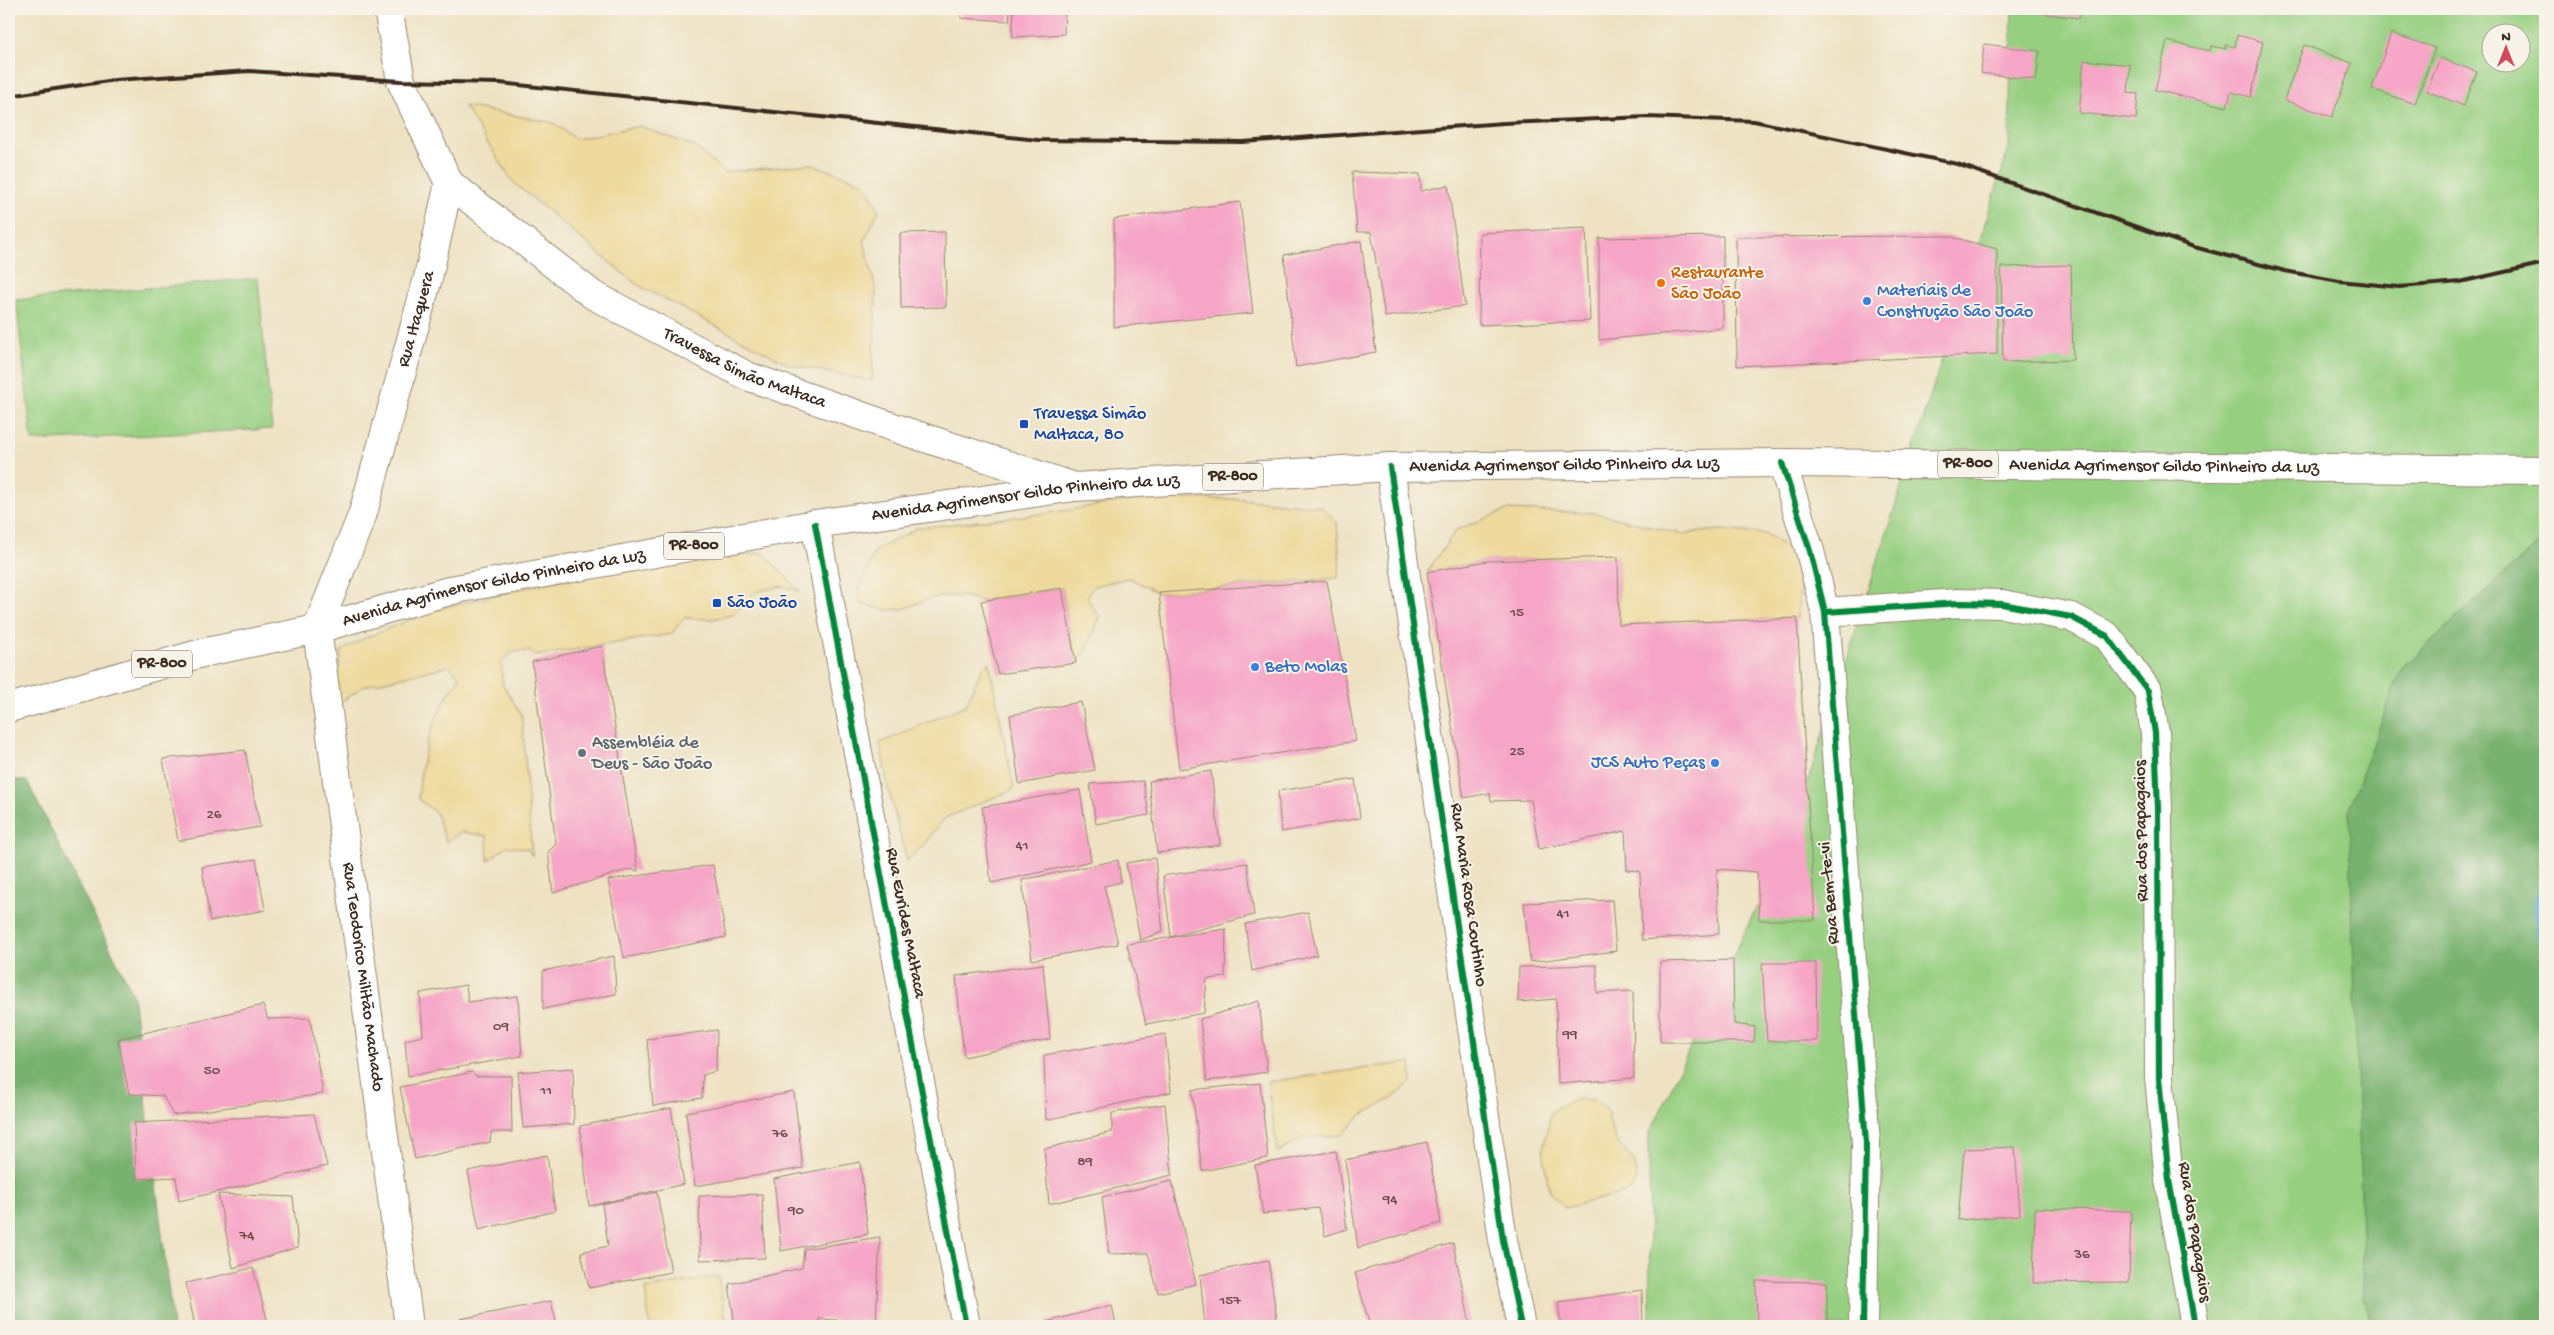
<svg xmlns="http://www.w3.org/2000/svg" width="2554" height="1335" font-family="'Gochi Hand',sans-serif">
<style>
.green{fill:#97cf81;stroke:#697c50;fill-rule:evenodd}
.forest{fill:#79b26f;stroke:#5a6e46}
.sand{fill:#eeda9e;stroke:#94825e}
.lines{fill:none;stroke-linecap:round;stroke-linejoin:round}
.stream{stroke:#59a3d0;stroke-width:14}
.building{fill:#f6a5c6}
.minor-casing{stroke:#948670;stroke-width:30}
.secondary-casing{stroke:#948670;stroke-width:30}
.primary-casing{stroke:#948670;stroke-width:30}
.minor{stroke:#fff;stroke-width:28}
.secondary{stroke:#fff;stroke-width:28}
.primary{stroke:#fff;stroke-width:28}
.rail{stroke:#3b2a1e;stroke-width:4}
.cycleway-casing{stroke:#f7f3e8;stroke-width:9}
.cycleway{stroke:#00873e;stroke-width:6}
.food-dot{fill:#e8710a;stroke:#f7f3e8;stroke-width:2}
.shop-dot{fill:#3f7fe0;stroke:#f7f3e8;stroke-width:2}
.transit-dot{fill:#1a4fb4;stroke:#f7f3e8;stroke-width:2}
.worship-dot{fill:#6b7280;stroke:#f7f3e8;stroke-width:2}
.labels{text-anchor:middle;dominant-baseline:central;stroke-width:4;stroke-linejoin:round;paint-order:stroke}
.number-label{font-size:15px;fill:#6a4948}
.shield{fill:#f7f3e8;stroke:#73665b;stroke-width:1}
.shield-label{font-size:16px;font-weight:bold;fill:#3b2a1e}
.food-label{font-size:18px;fill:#c56008;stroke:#f7f3e8;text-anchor:start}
.shop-label{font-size:18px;fill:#366cbe;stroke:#f7f3e8;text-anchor:start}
.street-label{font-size:18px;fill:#3b2a1e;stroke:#f7f3e8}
.transit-label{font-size:18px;fill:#164399;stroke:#f7f3e8;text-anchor:start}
.worship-label{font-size:18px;fill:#5b616d;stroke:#f7f3e8;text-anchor:start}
</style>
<rect width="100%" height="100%" fill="#f7f3e8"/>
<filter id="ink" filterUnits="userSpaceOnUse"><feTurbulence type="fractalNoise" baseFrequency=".02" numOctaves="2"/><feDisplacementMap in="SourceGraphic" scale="10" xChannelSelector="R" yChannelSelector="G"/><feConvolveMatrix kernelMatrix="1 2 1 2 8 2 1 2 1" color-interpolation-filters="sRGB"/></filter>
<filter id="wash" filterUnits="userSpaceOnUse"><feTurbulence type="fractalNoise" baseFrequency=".0096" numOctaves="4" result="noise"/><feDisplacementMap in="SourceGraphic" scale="20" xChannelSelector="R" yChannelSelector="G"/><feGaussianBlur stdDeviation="1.12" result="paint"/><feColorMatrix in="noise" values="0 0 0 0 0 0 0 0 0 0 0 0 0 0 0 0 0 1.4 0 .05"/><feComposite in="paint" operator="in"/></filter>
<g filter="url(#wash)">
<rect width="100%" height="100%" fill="#eee2c3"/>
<g class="green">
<path d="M2012,9H2545V537L2401,669L2364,1296L2372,1326H1650L1649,1135L1791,834L2009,148ZM2492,32H2522V62H2492Z"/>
<polygon points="258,278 272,429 32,441 16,300"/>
</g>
<g class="forest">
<polygon points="2545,537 2545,1326 2372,1326 2364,1296 2349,809 2401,669"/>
<polygon points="9,779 27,781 133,994 173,1326 9,1326"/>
</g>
<g class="sand">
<polygon points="464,106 554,123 575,139 640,126 695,147 724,172 811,164 864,183 879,210 864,241 876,290 872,381 788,364 636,284 513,182"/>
<polygon points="1136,499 1241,499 1321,507 1337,523 1340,564 1338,578 1159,593 1129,578 1094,586 1087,598 1100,617 1085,654 1076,663 1062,588 981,601 964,596 944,596 928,599 903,609 886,610 860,604 858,589 875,551 917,528 1051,513"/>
<polygon points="1507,510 1595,513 1681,534 1720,530 1766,534 1798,555 1801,583 1797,618 1619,625 1618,557 1487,561 1427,572 1456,530"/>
<path d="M763,553L800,591L782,586L755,592L733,615L712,619L684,618L671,634L535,656L530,651L512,652L501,662L503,685L522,716L532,856L528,849L507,846L488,861L487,836L461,832L446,842L436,813L418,799C422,751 431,717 460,677L449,666L364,686L338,704L337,678L341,651L367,637L438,609L612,567Z"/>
<polygon points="989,663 1014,789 945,818 924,844 907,861 889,792 880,743 966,705 982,668"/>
<polygon points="1411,1062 1412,1081 1397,1095 1362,1115 1342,1135 1303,1138 1278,1152 1267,1082"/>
<polygon points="1575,1099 1595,1100 1608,1111 1608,1118 1616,1141 1633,1160 1637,1180 1630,1191 1565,1208 1549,1191 1543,1149 1551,1112"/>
<polygon points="718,1276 727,1326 650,1326 645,1289"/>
</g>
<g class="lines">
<polyline class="stream" points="2545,888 2540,911 2545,941"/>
</g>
<g id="blocks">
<g class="building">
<polygon points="961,9 1010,9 1009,21 961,18"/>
<polygon points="1014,9 1065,9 1064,34 1012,37"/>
<polygon points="2006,9 2080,9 2079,18"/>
<polygon points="2391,33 2435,48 2415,104 2372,89"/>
<polygon points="2237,35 2263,42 2251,97 2231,92 2227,107 2155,90 2167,41 2210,51 2211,46 2226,49 2226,45 2235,47"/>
<polygon points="1984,44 2040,51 2036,80 1981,73"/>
<polygon points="2304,45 2352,63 2332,117 2284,100"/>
<polygon points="2440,58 2477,72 2464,106 2427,91"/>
<polygon points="2084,60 2130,65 2128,93 2138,94 2136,119 2079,113"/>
<polygon points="1352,172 1420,174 1421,191 1448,185 1465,306 1385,317 1371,232 1357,232"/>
<polygon points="1240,202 1253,313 1114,327 1114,219"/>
<polygon points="1586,228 1590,321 1479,325 1480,233"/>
<polygon points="945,232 946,307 901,308 900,233"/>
<polygon points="1723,236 1723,328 1599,340 1599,238"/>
<polygon points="1948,236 1997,249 1997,354 1737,366 1736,237"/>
<polygon points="1361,241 1376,352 1296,367 1284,255"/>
<polygon points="2071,265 2073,360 2003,362 2001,267"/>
<polygon points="1618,557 1619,625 1797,618 1815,920 1759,920 1757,872 1717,869 1719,934 1642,940 1640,871 1627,870 1625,831 1539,849 1531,800 1491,801 1490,793 1464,798 1427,572 1487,561"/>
<polygon points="1327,581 1356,741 1179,769 1159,593"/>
<polygon points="1062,588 1076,663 998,674 981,601"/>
<polygon points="602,646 638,871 630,869 553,893 548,852 556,844 532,662"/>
<polygon points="1081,702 1095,770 1019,784 1010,715"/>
<polygon points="245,750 260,827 178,841 163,759"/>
<polygon points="1211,771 1220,845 1157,853 1149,781"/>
<polygon points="1355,779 1360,818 1281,832 1278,791"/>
<polygon points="1143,781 1149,815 1096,824 1090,784"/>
<polygon points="1080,790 1091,861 991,883 982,807"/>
<polygon points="1155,858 1163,932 1140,940 1126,863"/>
<polygon points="256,859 265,910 210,921 202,867"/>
<polygon points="1118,860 1121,882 1104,886 1118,944 1032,960 1022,880"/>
<polygon points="1247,863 1254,915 1171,937 1163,876"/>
<polygon points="713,865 726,937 624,958 608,880"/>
<polygon points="1612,900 1616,951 1530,962 1524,903"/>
<polygon points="1308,912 1317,955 1252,971 1245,924"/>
<polygon points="1226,929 1225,977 1207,979 1204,1013 1146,1024 1127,944"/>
<polygon points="614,956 616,994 543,1009 543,971"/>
<polygon points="1733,960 1734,1024 1755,1027 1754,1042 1660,1042 1660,962"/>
<polygon points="1762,963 1816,963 1817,1041 1767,1041"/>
<polygon points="1043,964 1050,1039 964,1057 956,976"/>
<polygon points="1597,965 1597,993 1633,991 1634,1078 1558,1084 1556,999 1518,1002 1519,967"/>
<polygon points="466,985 468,1002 518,996 522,1056 408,1076 405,1040 423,1036 420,993"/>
<polygon points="1259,1001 1267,1072 1207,1081 1200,1019"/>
<polygon points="263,1005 268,1019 310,1018 323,1094 173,1115 163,1096 129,1094 118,1039"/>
<polygon points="717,1030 716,1071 703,1075 702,1098 653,1106 647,1039"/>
<polygon points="1165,1034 1171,1092 1046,1120 1044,1055"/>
<polygon points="573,1068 574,1124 523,1128 518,1072"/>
<polygon points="472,1072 476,1076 511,1076 512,1132 491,1132 490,1142 415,1159 400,1087"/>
<polygon points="1260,1083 1268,1158 1202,1171 1192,1090"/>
<polygon points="794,1092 803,1168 695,1186 686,1112"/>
<polygon points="1165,1104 1172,1175 1049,1204 1044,1149 1112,1132 1112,1113"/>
<polygon points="671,1108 684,1184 589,1206 580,1126"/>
<polygon points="314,1114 327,1166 179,1201 176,1177 136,1179 134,1123"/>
<polygon points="1427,1142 1441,1223 1358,1248 1345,1160"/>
<polygon points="2015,1147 2020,1215 1958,1220 1964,1149"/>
<polygon points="1336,1151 1347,1229 1325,1236 1318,1208 1263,1214 1255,1165"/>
<polygon points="547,1155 555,1211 479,1230 468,1171"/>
<polygon points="860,1162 868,1234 781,1251 774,1179"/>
<polygon points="1172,1181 1196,1284 1158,1293 1148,1253 1109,1254 1102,1197"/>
<polygon points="657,1192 671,1272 589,1288 581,1252 608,1246 602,1204"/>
<polygon points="218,1194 293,1197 298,1247 233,1268"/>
<polygon points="762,1194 765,1258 700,1260 699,1196"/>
<polygon points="2035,1208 2131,1211 2129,1282 2033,1283"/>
<polygon points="880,1237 876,1322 819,1319 819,1326 735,1326 729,1284 802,1268 804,1249"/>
<polygon points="1453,1243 1470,1324 1370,1326 1355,1273"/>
<polygon points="1268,1260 1278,1326 1205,1326 1200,1275"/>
<polygon points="253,1268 269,1326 195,1326 186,1283"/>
<polygon points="1756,1281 1827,1282 1827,1326 1757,1326"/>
<polygon points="1642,1290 1643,1326 1561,1326 1558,1302"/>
<polygon points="551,1301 557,1326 462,1326 460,1319"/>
<polygon points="1112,1305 1116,1326 1047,1326 1046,1322"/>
</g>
</g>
</g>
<g filter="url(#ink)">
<use href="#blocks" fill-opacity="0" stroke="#948670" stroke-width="1"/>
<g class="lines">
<g class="minor-casing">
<g id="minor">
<polyline points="1782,463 1810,551 1825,612 1866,1143 1863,1326"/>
<polyline points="1390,467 1503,1240 1521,1326"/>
<polyline points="815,524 966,1326"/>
<polyline points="1825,612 1959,603 2002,604 2071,617 2107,636 2148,691 2155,733 2158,810 2159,1078 2169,1180 2195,1326"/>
<path id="s1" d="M317,629L409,1326"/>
</g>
</g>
<g class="secondary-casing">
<g id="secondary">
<path id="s2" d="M449,183L593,295L747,376L910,433L1075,487"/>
<path id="s3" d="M317,629L363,513L428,278L449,183L401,81L388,9"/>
</g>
</g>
<g class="primary-casing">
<g id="primary">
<path id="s4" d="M9,708L202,653L317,629L456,589L815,524L1075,487L1390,467L1782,463L2545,470"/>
</g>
</g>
<use href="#minor" class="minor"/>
<use href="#secondary" class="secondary"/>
<use href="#primary" class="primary"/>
<polyline class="rail" points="9,96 115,80 249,71 401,81 500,83 1038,140 1243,142 1504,123 1647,117 1754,121 1957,164 2194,247 2285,271 2339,281 2399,287 2460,282 2545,263"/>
<g class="cycleway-casing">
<g id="cycleway">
<polyline points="1782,463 1810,551 1825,612 1866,1143 1863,1326"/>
<polyline points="1390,467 1503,1240 1521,1326"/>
<polyline points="815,524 966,1326"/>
<polyline points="1825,612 1959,603 2002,604 2071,617 2107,636 2148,691 2155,733 2158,810 2159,1078 2169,1180 2195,1326"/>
</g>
</g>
<use href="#cycleway" class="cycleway"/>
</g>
</g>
<circle class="food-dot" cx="1661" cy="283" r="5"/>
<g class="shop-dot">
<circle cx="1867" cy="301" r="5"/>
<circle cx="1255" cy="667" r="5"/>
<circle cx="1715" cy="763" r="5"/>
</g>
<g class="transit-dot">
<rect x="1019" y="419" width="10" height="10" rx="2.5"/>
<rect x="712" y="598" width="10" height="10" rx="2.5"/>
</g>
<circle class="worship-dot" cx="582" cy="753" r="5"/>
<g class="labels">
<g class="number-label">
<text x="1517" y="613">15</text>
<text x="1517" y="752">25</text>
<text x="214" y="815">26</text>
<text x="1022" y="846">41</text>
<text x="1563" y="914">41</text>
<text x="501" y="1027">09</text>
<text x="1570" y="1035">99</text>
<text x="212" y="1071">50</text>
<text x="546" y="1091">11</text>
<text x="780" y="1134">76</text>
<text x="1085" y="1162">89</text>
<text x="1390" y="1200">94</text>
<text x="796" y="1211">90</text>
<text x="247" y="1236">74</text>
<text x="2082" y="1255">36</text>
<text x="1230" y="1301">157</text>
</g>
<g class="shield">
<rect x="1938" y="450.5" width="60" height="27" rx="4"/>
<rect x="1203" y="463.5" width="60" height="27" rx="4"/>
<rect x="664" y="532.5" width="60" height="27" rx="4"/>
<rect x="132" y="650.5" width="60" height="27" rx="4"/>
</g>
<g class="shield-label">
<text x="1968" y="464">PR-800</text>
<text x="1233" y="477">PR-800</text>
<text x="694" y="546">PR-800</text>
<text x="162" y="664">PR-800</text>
</g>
<g class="food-label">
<text x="1671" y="273">Restaurante<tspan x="1671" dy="21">São João</tspan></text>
</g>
<g class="shop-label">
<text x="1877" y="291">Materiais de<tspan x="1877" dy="21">Construção São João</tspan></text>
<text x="1265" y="667">Beto Molas</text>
<text x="1705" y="763" text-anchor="end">JCS Auto Peças</text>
</g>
<g class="street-label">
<text stroke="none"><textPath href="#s3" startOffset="326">Rua Itaquera</textPath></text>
<text stroke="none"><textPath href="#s2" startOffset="351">Travessa Simão Maltaca</textPath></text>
<text stroke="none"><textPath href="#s4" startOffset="1580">Avenida Agrimensor Gildo Pinheiro da Luz</textPath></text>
<text stroke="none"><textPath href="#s4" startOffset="2180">Avenida Agrimensor Gildo Pinheiro da Luz</textPath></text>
<text stroke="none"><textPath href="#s4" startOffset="1040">Avenida Agrimensor Gildo Pinheiro da Luz</textPath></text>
<text stroke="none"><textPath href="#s4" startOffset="500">Avenida Agrimensor Gildo Pinheiro da Luz</textPath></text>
<text transform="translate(2142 831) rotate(-91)">Rua dos Papagaios</text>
<text transform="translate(1830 893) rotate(-95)">Rua Bem-te-vi</text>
<text transform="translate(1468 895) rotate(82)">Rua Maria Rosa Coutinho</text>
<text transform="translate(905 923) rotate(79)">Rua Eurides Maltaca</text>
<text stroke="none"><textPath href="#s1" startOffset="351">Rua Teodorico Militão Machado</textPath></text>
<text transform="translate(2194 1232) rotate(81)">Rua dos Papagaios</text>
</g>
<g class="transit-label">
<text x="1034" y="414">Travessa Simão<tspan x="1034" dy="21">Maltaca, 80</tspan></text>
<text x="727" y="603">São João</text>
</g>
<g class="worship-label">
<text x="592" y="743">Assembléia de<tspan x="592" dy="21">Deus - São João</tspan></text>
</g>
</g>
<rect width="2554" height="1335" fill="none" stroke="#f7f3e8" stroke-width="30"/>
<g transform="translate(2506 48)"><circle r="24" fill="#f7f3e8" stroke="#aca397"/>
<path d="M0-4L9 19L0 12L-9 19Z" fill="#d1495b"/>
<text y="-8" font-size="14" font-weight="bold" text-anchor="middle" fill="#3b2a1e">N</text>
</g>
</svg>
